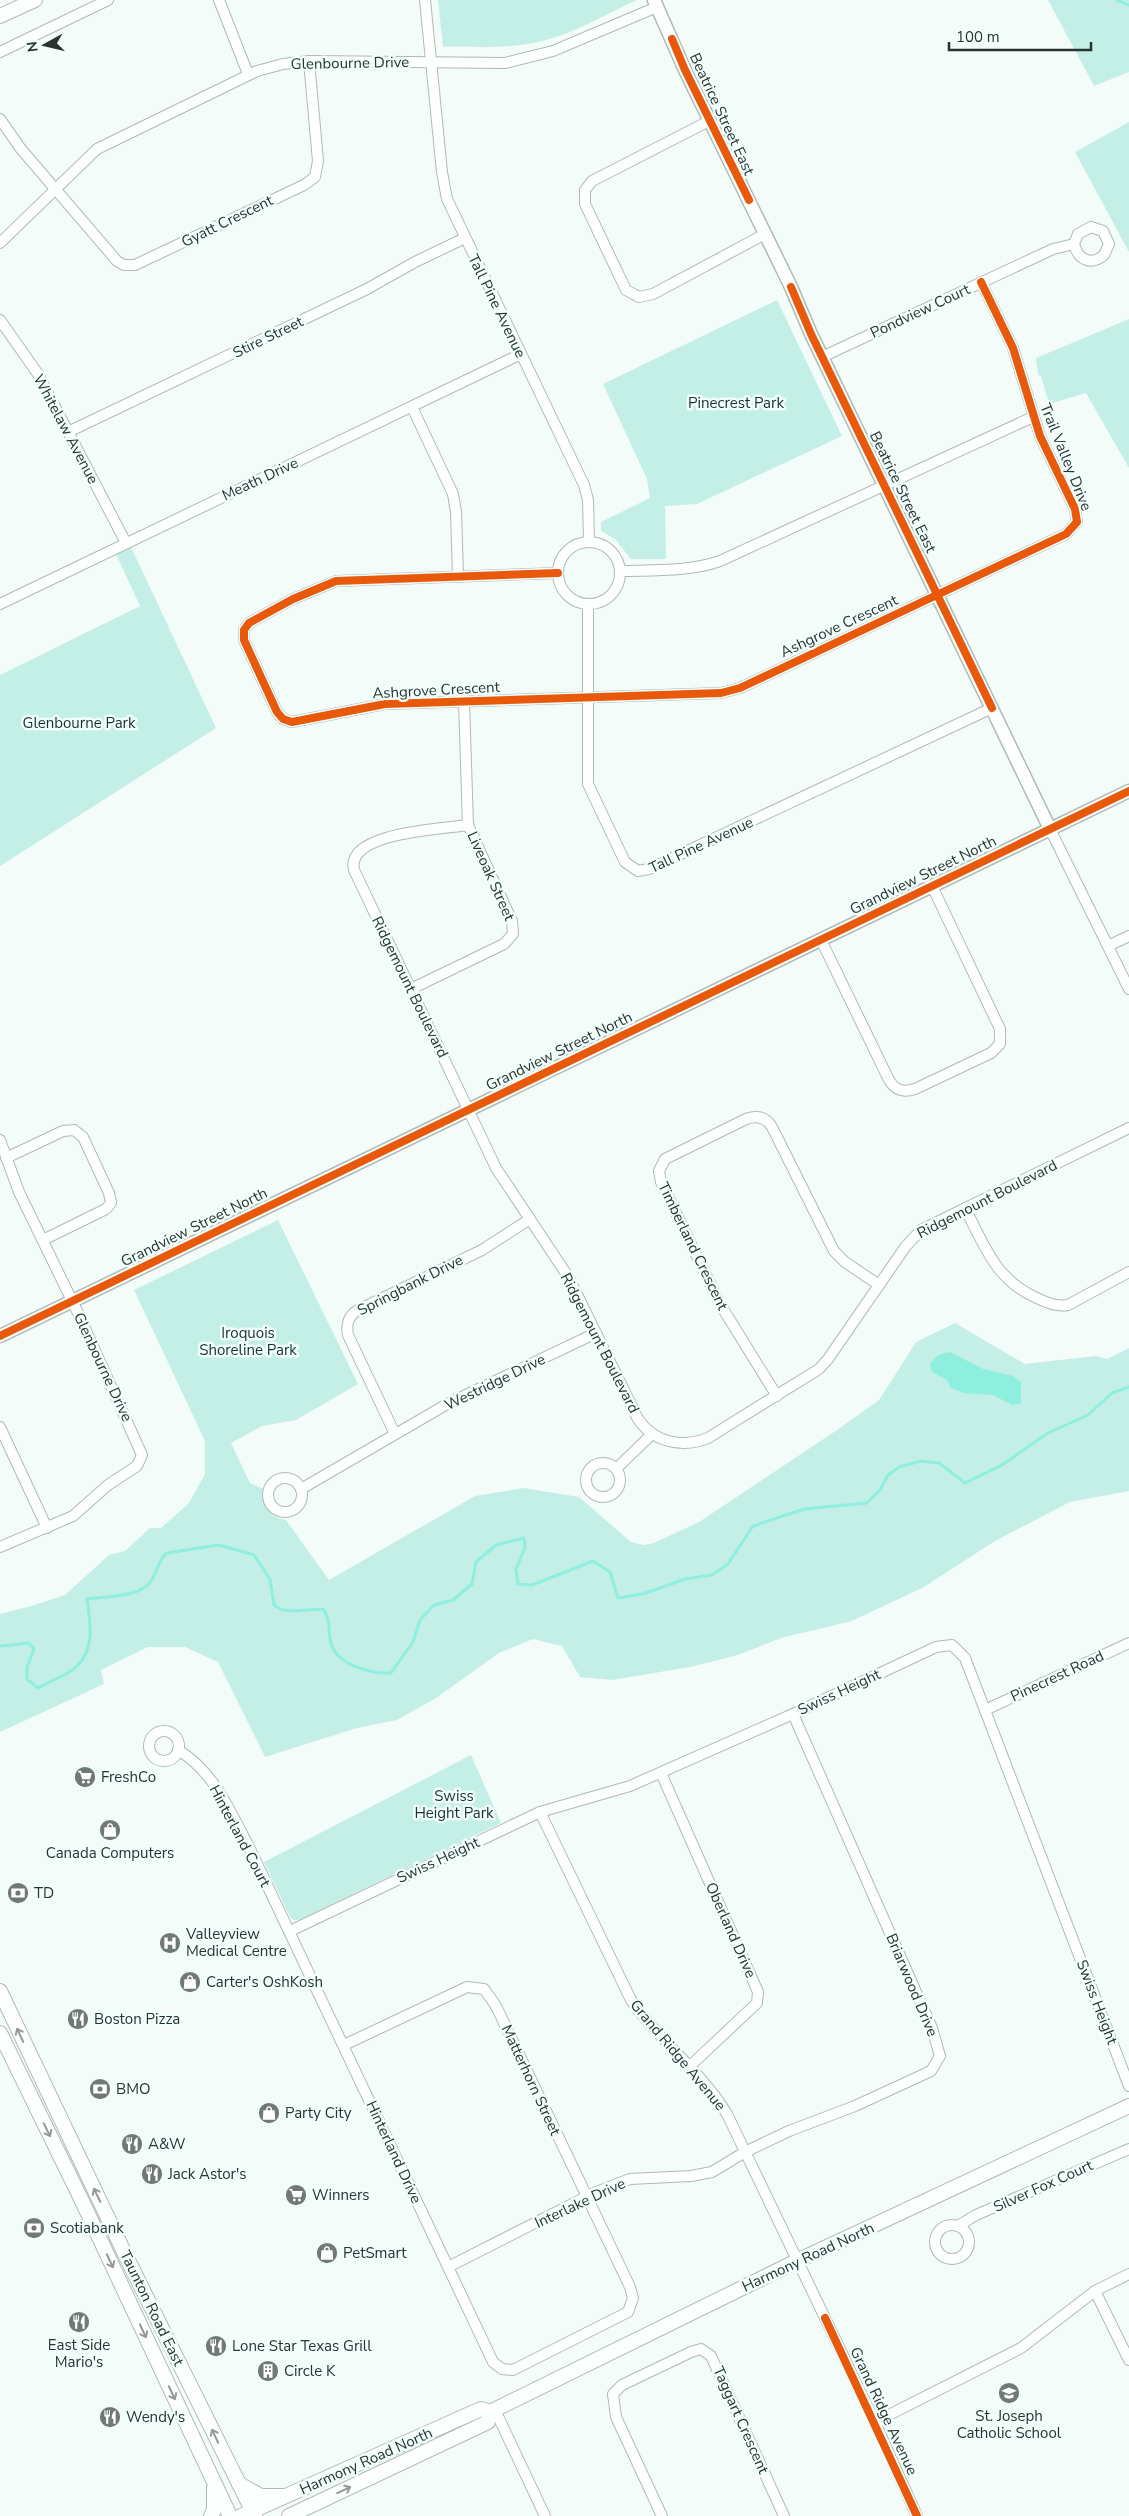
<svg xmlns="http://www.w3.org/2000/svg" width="1129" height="2516" font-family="'Nunito Sans',sans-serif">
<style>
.green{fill:#c4efe7}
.water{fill:#8eefdf}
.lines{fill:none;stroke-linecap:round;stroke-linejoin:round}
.stream{stroke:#8eefdf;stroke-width:3}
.minor-casing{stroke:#b1b9b7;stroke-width:12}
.tertiary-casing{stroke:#b1b9b7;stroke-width:15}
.secondary-casing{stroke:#b1b9b7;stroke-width:16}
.minor{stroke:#fdfffe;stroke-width:10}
.tertiary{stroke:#fdfffe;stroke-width:12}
.secondary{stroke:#fdfffe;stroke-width:14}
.cycleway-casing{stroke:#f1fffc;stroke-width:11}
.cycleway{stroke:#e8590c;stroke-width:8}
.oneway{stroke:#949998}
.labels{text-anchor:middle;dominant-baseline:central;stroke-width:5;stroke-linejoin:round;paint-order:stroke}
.street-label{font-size:15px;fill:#2a3331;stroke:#f1fffc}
.park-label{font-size:15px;fill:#1a312d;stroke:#f1fffc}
.poi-label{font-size:15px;fill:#2a3331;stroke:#f1fffc;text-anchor:start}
</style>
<rect width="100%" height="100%" fill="#f4fcfa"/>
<g class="green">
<path d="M438,0H637C603,15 569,37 533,43C504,49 473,46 443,47Z"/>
<polygon points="1048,0 1129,0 1129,72 1094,86"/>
<polygon points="1129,122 1129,252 1075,152"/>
<polygon points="777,300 842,436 697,504 665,506 666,559 631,559 615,539 601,531 601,522 650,498 647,479 603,384"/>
<polygon points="1129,319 1129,468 1086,393 1049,404 1041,376 1038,375 1036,358"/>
<polygon points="131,547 216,728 0,866 0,675 140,606 116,554"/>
<path d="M278,1220L358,1384L296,1420L262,1426L231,1443L250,1483L264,1489C262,1507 269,1517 286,1520L329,1580L475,1496L524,1488L579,1497L631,1542L644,1545L654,1543L699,1522L837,1430L879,1400L916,1342L955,1323L1025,1364L1096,1356L1107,1359L1129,1348V1491L1070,1502L995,1541L924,1587L852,1621L781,1638L738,1655L690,1667L612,1680L580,1677L562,1646L533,1639L499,1653L436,1698L397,1720L357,1728L265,1757L218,1662L185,1647H148L101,1670L104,1684L0,1732V1614L31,1606L65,1595L109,1555L125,1551L150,1528H161L189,1503L205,1474V1441L134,1290Z"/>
<polygon points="471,1755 501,1823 299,1920 294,1920 290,1917 264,1862"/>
</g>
<polygon class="water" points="950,1352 983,1369 1013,1376 1021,1382 1021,1403 1012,1405 993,1395 963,1393 951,1388 947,1380 932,1372 930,1364 938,1355"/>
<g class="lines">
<g class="stream">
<polyline points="1117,0 1129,5"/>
<path d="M0,1646L29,1643L34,1649L27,1667V1679L38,1688C49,1681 67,1676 76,1667C96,1649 90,1621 87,1599C106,1596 140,1598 151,1581C158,1571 157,1561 167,1553L219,1545L254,1555L270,1579L274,1605L282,1610L294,1611L323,1609C331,1619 328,1631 331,1643C336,1665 372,1674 391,1673L413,1642L420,1620L434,1605L453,1600L472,1584L476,1562L496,1545L524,1538L525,1548L516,1569L518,1584L532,1585L593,1561L610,1572L618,1598L643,1594L685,1579L712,1575L728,1564L753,1526L804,1509L867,1503L880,1490L888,1475L899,1467L921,1461L939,1463L965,1483L1002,1465L1048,1433L1088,1415L1112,1393L1129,1387"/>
</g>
<g class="minor-casing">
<g id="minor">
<polyline points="219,0 248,74"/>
<polyline points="425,0 442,172 447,199 584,485 588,500 589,541"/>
<polyline points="0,52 108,0"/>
<polyline points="0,119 21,149 117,261 124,265 135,265 304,185 315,177 318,161 309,61"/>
<polyline points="709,121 592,181 585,190 585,204 626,290 639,297 653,294 765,234"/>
<polyline points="0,243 97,149 257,71 283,64 309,61 505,63 553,51 657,7"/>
<polyline points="0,320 38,374 126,543"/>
<path d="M822,357L1053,249L1074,244C1078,260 1091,266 1104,255L1109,244L1103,231L1091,227L1078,234L1074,244"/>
<polyline points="412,407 453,494 456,512 458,576"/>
<polyline points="68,432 367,289 415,262 465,238"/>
<circle cx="589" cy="573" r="31"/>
<path d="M620,571C654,570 688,572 720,561L1033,417"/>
<polyline points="558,573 336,581 293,599 249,623 244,630 244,640 277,712 283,719 292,722 385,704 721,693 740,688 1066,534 1077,522 1075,509 1040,436 1013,348 981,282"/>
<polyline points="0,604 521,354"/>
<polyline points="588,604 588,784 625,862 638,871 649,869 992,708"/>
<path d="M468,825C444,829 345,832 354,870L496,1168L569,1278L638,1419C654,1443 683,1448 708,1438L819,1369L828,1359L906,1246L921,1230L1129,1128"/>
<polyline points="1050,829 1129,989"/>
<path d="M821,940L889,1080C895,1090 903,1093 915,1089L991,1053L1000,1044V1029L932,886"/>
<polyline points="1108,946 1129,936"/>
<polyline points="411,989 504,944 513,934 512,921 468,825 464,702"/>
<polyline points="0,1140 19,1192 78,1313 142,1455 137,1466 108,1485 73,1516 0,1547"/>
<polyline points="6,1158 63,1131 74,1130 83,1137 109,1193 111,1203 106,1209 43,1240"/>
<path d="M965,1208C985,1247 996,1281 1039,1299C1048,1303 1057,1307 1068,1305L1129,1272"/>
<path d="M777,1396L720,1304L661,1182L659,1171L665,1159L746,1119C757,1115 766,1117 772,1127L834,1251L845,1262L879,1285"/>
<polyline points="0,1427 47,1528"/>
<path d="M395,1434L348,1335C346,1324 348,1316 358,1310L482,1250L530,1219"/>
<circle cx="603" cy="1480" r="17"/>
<polyline points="616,1469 652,1434"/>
<circle cx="285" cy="1495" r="17"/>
<polyline points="301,1489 449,1403 596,1333"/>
<polyline points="985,1710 1129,1643"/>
<circle cx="164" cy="1746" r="15"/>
<path d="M178,1750C214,1771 231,1813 250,1849L493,2362L502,2369L513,2370L628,2312L633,2298L630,2287L496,2006L484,1989L467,1987L344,2045"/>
<polyline points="661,1773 758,1992 757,2003 689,2067"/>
<path d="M540,1812L631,2000C659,2041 701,2071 727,2114L875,2422L917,2516"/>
<polyline points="290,1931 540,1812 630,1786 793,1714 936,1647 952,1645 965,1658 1129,2086"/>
<circle cx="952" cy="2242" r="17"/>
<polyline points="958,2226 976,2215 1129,2149"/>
<polyline points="448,2267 596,2192 630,2179 691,2176 712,2172 745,2152 789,2131 855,2106 931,2071 940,2056 932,2028 793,1714"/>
<polyline points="1095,2291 1129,2360"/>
<polyline points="495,2410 545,2516"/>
<polyline points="875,2422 1021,2348 1095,2291 1129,2274"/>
<polyline points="662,2516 616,2417 613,2394 622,2385 691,2352 701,2349 711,2356 784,2516"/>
</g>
</g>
<g class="tertiary-casing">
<g id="tertiary">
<polyline points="654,0 685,70 791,287 811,334 1050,829"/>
<polyline points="0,1336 1129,791"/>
</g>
</g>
<g class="secondary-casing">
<g id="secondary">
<polyline points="0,16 35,0"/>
<polyline points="0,1991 125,2254 255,2516"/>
<polyline points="0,2033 82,2201 230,2516"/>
<polyline points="239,2484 261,2496 282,2496"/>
<polyline points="211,2516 214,2510 214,2488"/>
<polyline points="241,2516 481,2409 490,2412 797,2261 1129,2106"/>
<polyline points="289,2516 488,2422 490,2412"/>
</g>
</g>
<use href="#minor" class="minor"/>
<use href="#tertiary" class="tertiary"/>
<use href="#secondary" class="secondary"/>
<g class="cycleway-casing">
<g id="cycleway">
<polyline points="672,39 685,70 749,200"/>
<polyline points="791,287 811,334 992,708"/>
<polyline points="558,573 336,581 293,599 249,623 244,630 244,640 277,712 283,719 292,722 385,704 721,693 740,688 1066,534 1077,522 1075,509 1040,436 1013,348 981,282"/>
<polyline points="0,1336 1129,791"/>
<polyline points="825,2318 917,2516"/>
</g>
</g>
<use href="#cycleway" class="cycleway"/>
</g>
<defs><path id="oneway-shaft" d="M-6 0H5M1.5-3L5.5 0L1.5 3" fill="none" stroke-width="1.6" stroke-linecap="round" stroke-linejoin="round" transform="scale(1.25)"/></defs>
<g class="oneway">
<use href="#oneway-shaft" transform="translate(20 2035) rotate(-115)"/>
<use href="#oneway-shaft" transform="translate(47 2130) rotate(64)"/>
<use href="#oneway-shaft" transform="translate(97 2195) rotate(-116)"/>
<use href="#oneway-shaft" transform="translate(110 2261) rotate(65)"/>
<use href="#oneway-shaft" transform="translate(143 2331) rotate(65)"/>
<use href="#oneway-shaft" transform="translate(172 2393) rotate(65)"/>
<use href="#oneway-shaft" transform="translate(215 2436) rotate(-115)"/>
<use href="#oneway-shaft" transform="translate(344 2490) rotate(-25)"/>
</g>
<defs>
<g id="supermarket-disc" transform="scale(1.125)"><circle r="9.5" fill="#717977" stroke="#f1fffc"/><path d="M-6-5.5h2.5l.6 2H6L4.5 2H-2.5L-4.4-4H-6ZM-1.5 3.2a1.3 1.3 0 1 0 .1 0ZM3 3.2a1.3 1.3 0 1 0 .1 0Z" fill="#fff"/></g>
<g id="shop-disc" transform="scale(1.125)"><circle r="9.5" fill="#717977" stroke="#f1fffc"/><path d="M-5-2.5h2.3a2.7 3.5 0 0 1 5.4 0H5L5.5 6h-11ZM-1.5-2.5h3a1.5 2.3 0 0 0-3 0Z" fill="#fff"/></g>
<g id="bank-disc" transform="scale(1.125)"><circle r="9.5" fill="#717977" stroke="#f1fffc"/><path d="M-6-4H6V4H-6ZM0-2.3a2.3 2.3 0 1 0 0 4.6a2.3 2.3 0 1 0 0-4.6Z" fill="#fff"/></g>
<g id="hospital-disc" transform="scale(1.125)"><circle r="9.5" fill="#717977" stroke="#f1fffc"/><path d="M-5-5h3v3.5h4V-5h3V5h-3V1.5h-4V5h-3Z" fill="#fff"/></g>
<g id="restaurant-disc" transform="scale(1.125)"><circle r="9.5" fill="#717977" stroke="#f1fffc"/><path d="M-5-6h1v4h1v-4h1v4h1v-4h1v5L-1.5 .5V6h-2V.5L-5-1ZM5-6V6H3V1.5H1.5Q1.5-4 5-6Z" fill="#fff"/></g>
<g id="building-disc" transform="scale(1.125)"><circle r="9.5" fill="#717977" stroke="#f1fffc"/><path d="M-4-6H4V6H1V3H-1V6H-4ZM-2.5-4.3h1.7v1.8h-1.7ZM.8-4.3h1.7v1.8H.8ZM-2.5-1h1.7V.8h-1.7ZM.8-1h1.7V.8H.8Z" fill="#fff"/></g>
<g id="school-disc" transform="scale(1.125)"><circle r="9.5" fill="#717977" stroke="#f1fffc"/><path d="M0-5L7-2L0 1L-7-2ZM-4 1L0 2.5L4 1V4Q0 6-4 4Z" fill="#fff"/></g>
</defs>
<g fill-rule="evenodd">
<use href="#supermarket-disc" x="85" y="1777"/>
<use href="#shop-disc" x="110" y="1830"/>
<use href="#bank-disc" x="18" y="1893"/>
<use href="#hospital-disc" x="170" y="1943"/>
<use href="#shop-disc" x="190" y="1982"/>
<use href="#restaurant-disc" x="78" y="2019"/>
<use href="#bank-disc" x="100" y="2089"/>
<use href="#shop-disc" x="269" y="2113"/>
<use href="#restaurant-disc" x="132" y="2144"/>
<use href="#restaurant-disc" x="152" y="2174"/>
<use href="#supermarket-disc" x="296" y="2195"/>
<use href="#bank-disc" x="34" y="2228"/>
<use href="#shop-disc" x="327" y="2253"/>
<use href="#restaurant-disc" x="79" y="2322"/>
<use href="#restaurant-disc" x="216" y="2346"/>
<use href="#building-disc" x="268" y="2371"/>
<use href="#school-disc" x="1009" y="2393"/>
<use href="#restaurant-disc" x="110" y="2417"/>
</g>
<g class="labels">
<g class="street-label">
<text transform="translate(350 63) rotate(-1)">Glenbourne Drive</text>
<text transform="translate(722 114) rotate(65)">Beatrice Street East</text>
<text transform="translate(227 221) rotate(-26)">Gyatt Crescent</text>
<text transform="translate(497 306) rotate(64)">Tall Pine Avenue</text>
<text transform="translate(920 311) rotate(-25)">Pondview Court</text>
<text transform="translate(268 337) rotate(-26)">Stire Street</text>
<text transform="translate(66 429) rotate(62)">Whitelaw Avenue</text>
<text transform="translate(1066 457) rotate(68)">Trail Valley Drive</text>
<text transform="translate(260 479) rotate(-25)">Meath Drive</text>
<text transform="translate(903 492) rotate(64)">Beatrice Street East</text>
<text transform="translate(839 626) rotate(-25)">Ashgrove Crescent</text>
<text transform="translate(436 690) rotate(-3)">Ashgrove Crescent</text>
<text transform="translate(701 845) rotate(-25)">Tall Pine Avenue</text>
<text transform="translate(923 875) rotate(-26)">Grandview Street North</text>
<text transform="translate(491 876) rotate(66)">Liveoak Street</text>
<text transform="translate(410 987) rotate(64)">Ridgemount Boulevard</text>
<text transform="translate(559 1051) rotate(-26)">Grandview Street North</text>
<text transform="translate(987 1199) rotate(-27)">Ridgemount Boulevard</text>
<text transform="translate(194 1227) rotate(-26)">Grandview Street North</text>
<text transform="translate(693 1246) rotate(64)">Timberland Crescent</text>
<text transform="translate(410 1285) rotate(-27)">Springbank Drive</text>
<text transform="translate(600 1343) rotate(63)">Ridgemount Boulevard</text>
<text transform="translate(103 1367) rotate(65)">Glenbourne Drive</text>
<text transform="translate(495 1382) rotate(-26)">Westridge Drive</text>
<text transform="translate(1057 1676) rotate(-25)">Pinecrest Road</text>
<text transform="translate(839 1692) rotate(-25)">Swiss Height</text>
<text transform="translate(240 1836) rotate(62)">Hinterland Court</text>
<text transform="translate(438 1860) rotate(-25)">Swiss Height</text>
<text transform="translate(731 1930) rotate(66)">Oberland Drive</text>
<text transform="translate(912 1985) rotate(67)">Briarwood Drive</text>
<text transform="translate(1097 2002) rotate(69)">Swiss Height</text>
<text transform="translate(678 2055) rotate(50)">Grand Ridge Avenue</text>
<text transform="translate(531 2080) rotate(65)">Matterhorn Street</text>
<text transform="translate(394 2152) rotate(65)">Hinterland Drive</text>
<text transform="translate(1043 2186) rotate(-24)">Silver Fox Court</text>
<text transform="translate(580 2203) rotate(-25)">Interlake Drive</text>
<text transform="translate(808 2257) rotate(-25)">Harmony Road North</text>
<text transform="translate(152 2308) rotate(64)">Taunton Road East</text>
<text transform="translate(884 2411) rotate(65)">Grand Ridge Avenue</text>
<text transform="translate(741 2420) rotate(66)">Taggart Crescent</text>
<text transform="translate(366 2461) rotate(-24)">Harmony Road North</text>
</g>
<g class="park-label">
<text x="736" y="403">Pinecrest Park</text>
<text x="79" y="723">Glenbourne Park</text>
<text x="248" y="1333">Iroquois<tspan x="248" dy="17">Shoreline Park</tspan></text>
<text x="454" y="1796">Swiss<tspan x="454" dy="17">Height Park</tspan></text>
</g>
<g class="poi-label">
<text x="101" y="1777">FreshCo</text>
<text x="110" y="1853" text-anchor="middle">Canada Computers</text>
<text x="34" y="1893">TD</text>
<text x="186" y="1934">Valleyview<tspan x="186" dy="17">Medical Centre</tspan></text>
<text x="206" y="1982">Carter's OshKosh</text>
<text x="94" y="2019">Boston Pizza</text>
<text x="116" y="2089">BMO</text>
<text x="285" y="2113">Party City</text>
<text x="148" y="2144">A&amp;W</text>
<text x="168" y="2174">Jack Astor's</text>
<text x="312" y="2195">Winners</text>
<text x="50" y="2228">Scotiabank</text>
<text x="343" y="2253">PetSmart</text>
<text x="79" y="2345" text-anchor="middle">East Side<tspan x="79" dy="17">Mario's</tspan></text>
<text x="232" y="2346">Lone Star Texas Grill</text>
<text x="284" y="2371">Circle K</text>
<text x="1009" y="2416" text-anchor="middle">St. Joseph<tspan x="1009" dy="17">Catholic School</tspan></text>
<text x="126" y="2417">Wendy's</text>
</g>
</g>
<g transform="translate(45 45) rotate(262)" stroke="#f1fffc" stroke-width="4" paint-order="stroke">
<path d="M0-4L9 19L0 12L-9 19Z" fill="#2a3331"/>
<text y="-8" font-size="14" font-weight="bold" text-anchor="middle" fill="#2a3331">N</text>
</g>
<path d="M949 42v8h142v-8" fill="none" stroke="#2a3331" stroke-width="2.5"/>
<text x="956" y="42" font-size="15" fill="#2a3331" stroke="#f1fffc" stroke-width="4" paint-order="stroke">100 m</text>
</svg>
